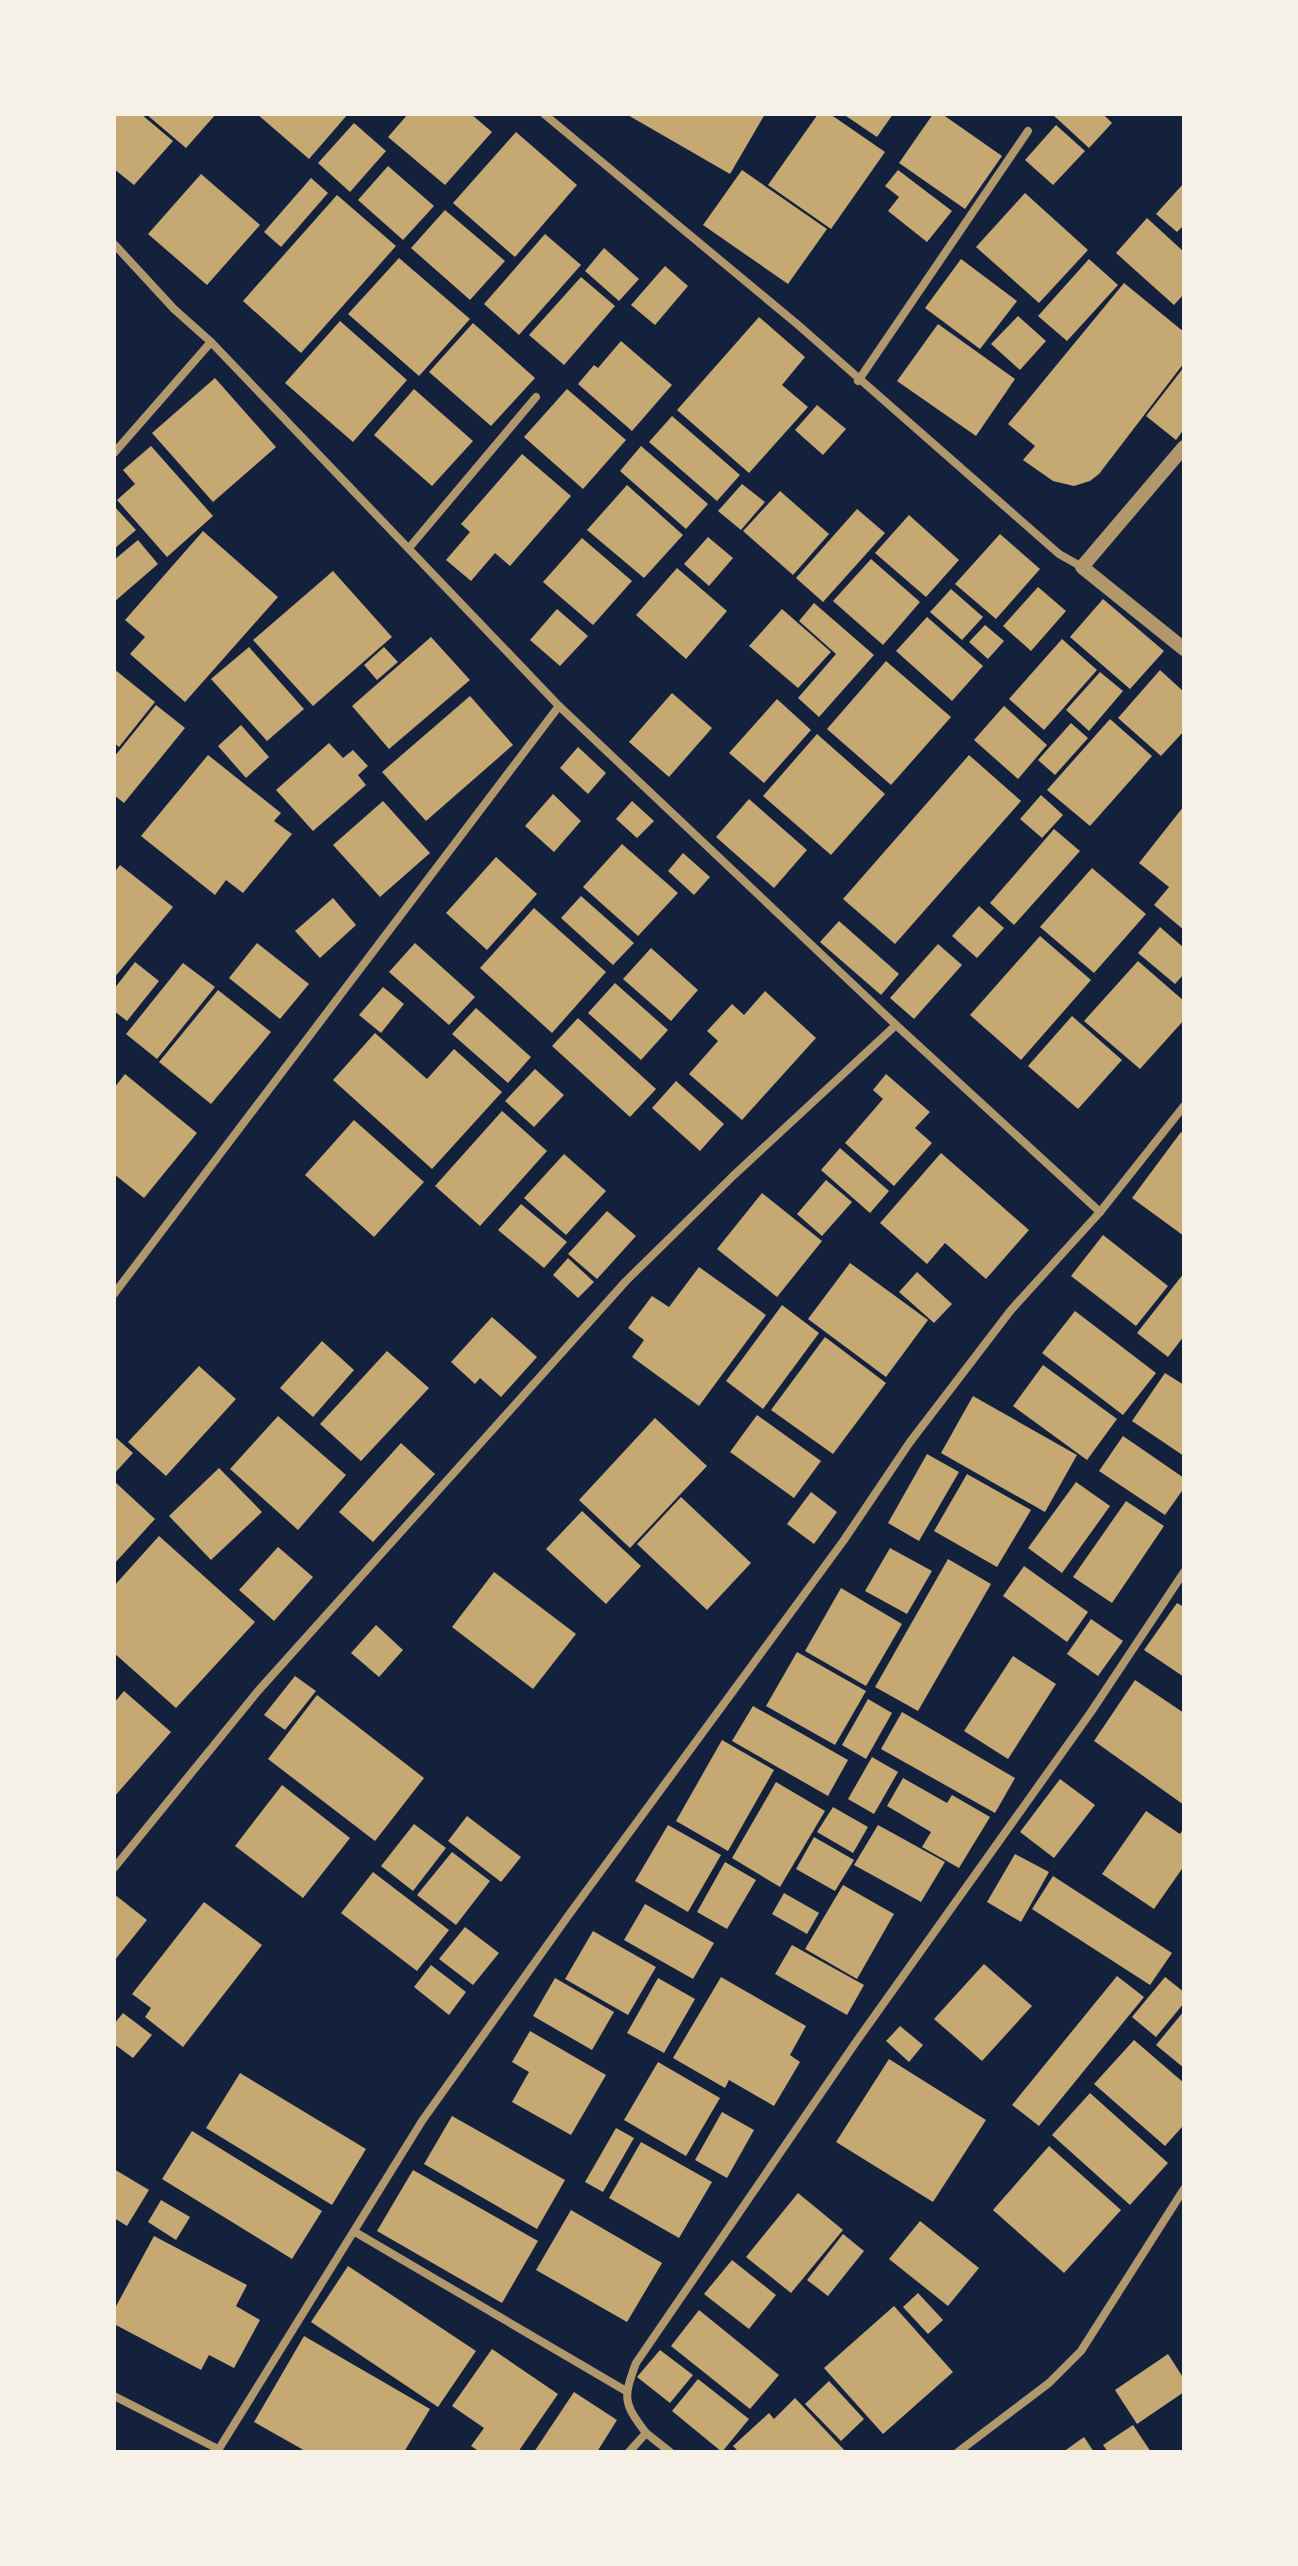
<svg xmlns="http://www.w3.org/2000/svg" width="1298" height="2566" font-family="'PT Sans Narrow',sans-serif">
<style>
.building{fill:#c6a872}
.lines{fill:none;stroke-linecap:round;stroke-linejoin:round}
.minor{stroke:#b1986c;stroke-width:8}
.tertiary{stroke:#b1986c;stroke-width:14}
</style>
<rect width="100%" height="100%" fill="#14213d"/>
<g class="building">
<polygon points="117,114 141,114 173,141 134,185 114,169 114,118"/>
<polygon points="146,114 216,114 186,148"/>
<polygon points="257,114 348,114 309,159"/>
<polygon points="408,114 471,114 492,132 445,185 388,137"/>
<polygon points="626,114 765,114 730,174"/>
<polygon points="818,114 830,114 885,152 831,229 768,185"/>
<polygon points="843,114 893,114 877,137"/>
<polygon points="933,114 942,114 1002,156 965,209 899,163"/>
<polygon points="1052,114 1103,114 1112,123 1089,148"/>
<polygon points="354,123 386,151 350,192 318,163"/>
<polygon points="1056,125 1085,151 1053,185 1025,160"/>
<polygon points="516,132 577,185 515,257 453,203"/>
<polygon points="388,166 434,206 403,240 358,200"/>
<polygon points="742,170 827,229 788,284 703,225"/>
<polygon points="898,170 952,211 927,242 888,211 899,197 885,186"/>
<polygon points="201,174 260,225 207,285 148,234"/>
<polygon points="311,178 328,193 281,247 264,232"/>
<polygon points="1184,183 1184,225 1177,232 1156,214"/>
<polygon points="1025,193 1088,250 1039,303 976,247"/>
<polygon points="337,195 396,246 301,353 243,301"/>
<polygon points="445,210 505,261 470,300 411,248"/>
<polygon points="1147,218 1184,252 1184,294 1174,305 1116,253"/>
<polygon points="545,234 581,265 519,335 484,304"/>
<polygon points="604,248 639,279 619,301 585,271"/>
<polygon points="399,258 470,319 419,376 348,314"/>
<polygon points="961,259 1017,301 980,349 925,308"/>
<polygon points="1089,259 1118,285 1067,341 1038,316"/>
<polygon points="665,266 688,286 655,325 631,305"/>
<polygon points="581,277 615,306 564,365 529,335"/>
<polygon points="1124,283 1184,332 1184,363 1099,474 1090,481 1074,486 1053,481 1023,460 1035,446 1008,424"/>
<polygon points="1018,316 1046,341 1020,370 991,344"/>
<polygon points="759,317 805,357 782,385 808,407 749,473 677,410"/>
<polygon points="340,321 407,380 353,442 285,383"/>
<polygon points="473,323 535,378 491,426 429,372"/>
<polygon points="938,324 1015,379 976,436 897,381"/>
<polygon points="621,341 672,385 632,431 578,384 594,365 598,368"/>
<polygon points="1184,367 1184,429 1176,440 1146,416"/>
<polygon points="215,378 276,447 213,502 152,433"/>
<polygon points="414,389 473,441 432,486 374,435"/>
<polygon points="567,389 626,440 583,489 524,437"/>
<polygon points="817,405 846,429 823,455 795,430"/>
<polygon points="672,416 740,475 717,501 649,442"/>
<polygon points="151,446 213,516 167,557 117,500 135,484 123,470"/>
<polygon points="641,446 708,504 686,529 620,471"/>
<polygon points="522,454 571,496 510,566 495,553 471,581 446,560 470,532 461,524"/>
<polygon points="742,484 765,502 741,530 718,511"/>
<polygon points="627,485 683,535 644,578 587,530"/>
<polygon points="780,491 829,534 793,575 743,531"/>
<polygon points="114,506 136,530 114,549"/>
<polygon points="857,509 885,533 823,602 796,578"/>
<polygon points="909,515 959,560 926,597 875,553"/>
<polygon points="203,531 278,597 185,702 130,654 145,637 125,620"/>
<polygon points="1000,534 1040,569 996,619 955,584"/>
<polygon points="708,537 733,558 709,586 684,564"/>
<polygon points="582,538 632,581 593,625 543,582"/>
<polygon points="138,540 158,564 114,602 114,560"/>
<polygon points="871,559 920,602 883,645 833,601"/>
<polygon points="677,568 727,611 686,659 636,615"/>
<polygon points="333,571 392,637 313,706 253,640"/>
<polygon points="1038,587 1066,611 1031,651 1003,626"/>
<polygon points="951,589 983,617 962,640 930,612"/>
<polygon points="1103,599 1164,651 1130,689 1070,637"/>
<polygon points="814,603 874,655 819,717 798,698 836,654 799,621"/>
<polygon points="557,609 588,636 560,666 530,640"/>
<polygon points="782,609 831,652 798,688 749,646"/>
<polygon points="927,617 983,666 952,701 896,651"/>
<polygon points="985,625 1004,641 988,659 969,642"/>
<polygon points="431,637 470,680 389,749 352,706"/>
<polygon points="1062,639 1097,670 1044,730 1009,699"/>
<polygon points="249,647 304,709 267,741 211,679"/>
<polygon points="384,647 398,662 377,680 364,665"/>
<polygon points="886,661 951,717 891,785 827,729"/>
<polygon points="114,669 155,702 119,747 114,743"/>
<polygon points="1160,670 1184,692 1184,731 1161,756 1118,718"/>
<polygon points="1100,672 1123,691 1089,731 1066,710"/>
<polygon points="672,693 712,728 669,777 629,742"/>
<polygon points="470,696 513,745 426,821 382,772"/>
<polygon points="777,699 811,730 764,783 729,753"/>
<polygon points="156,705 185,728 124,803 114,795 114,757"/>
<polygon points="1004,706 1047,745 1018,779 974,740"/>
<polygon points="1110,719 1152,756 1090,826 1047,790"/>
<polygon points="1071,723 1088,738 1055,775 1038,760"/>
<polygon points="241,725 269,757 246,778 218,746"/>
<polygon points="817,734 885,794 831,855 763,796"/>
<polygon points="329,743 343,758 353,750 368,766 358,775 366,785 313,831 276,790"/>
<polygon points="578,747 606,773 588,794 560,768"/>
<polygon points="208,755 281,813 274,821 292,834 243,893 226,880 215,895 141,836"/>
<polygon points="969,755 1021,801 895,944 843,899"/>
<polygon points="553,794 581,821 554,852 525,826"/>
<polygon points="1041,795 1063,815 1042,838 1020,819"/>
<polygon points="749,799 807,850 774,888 716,837"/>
<polygon points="383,801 430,853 380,897 333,845"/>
<polygon points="632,801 654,821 637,838 616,819"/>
<polygon points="1184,806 1184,930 1154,905 1169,887 1139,863"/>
<polygon points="1054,829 1080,851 1014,925 990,903"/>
<polygon points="622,844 678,893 638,936 583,887"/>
<polygon points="683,853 710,877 694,895 668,871"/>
<polygon points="496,857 537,894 487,950 446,913"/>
<polygon points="120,865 173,907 114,978 114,873"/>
<polygon points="1092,868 1146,914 1094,973 1040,927"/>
<polygon points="581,896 634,943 613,965 561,918"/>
<polygon points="333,898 356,925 320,958 295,931"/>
<polygon points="979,906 1004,928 977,958 952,936"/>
<polygon points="534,908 606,972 552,1033 480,968"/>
<polygon points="839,921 899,974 881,995 820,942"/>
<polygon points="1160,927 1184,948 1184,974 1175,984 1138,953"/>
<polygon points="1040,936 1091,980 1021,1060 970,1015"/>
<polygon points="257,943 309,984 280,1019 229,978"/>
<polygon points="415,943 475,997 449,1025 389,972"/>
<polygon points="938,944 962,965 914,1019 890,998"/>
<polygon points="651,948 698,990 671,1021 623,979"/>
<polygon points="1138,961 1184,1001 1184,1020 1140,1069 1084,1021"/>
<polygon points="135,962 159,981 127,1021 114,1011 114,989"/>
<polygon points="183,963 215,987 157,1059 126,1034"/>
<polygon points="615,983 668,1030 641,1060 588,1013"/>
<polygon points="383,987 404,1004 381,1033 359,1015"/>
<polygon points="218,990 271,1032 211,1104 159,1062"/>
<polygon points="765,991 816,1038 742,1120 689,1074 718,1041 707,1031 732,1004 744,1015"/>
<polygon points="476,1008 531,1057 508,1083 452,1034"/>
<polygon points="1072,1016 1122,1060 1078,1109 1028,1066"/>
<polygon points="578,1018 656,1089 630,1117 552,1046"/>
<polygon points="375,1033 427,1079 454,1049 502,1092 432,1169 333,1080"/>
<polygon points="535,1069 564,1095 534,1127 505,1101"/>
<polygon points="125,1074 197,1133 144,1198 114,1174 114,1088"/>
<polygon points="886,1074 930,1112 915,1128 932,1143 894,1186 845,1143 883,1099 873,1090"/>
<polygon points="676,1081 724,1124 700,1151 652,1108"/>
<polygon points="502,1111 547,1151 480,1226 435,1186"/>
<polygon points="354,1120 424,1182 374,1237 305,1175"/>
<polygon points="1181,1132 1184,1134 1184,1236 1132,1198"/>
<polygon points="840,1148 889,1191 870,1213 821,1170"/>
<polygon points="941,1153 1029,1230 986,1279 945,1243 927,1264 880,1223"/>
<polygon points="564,1154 606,1191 566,1235 524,1198"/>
<polygon points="826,1180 852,1202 822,1236 797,1214"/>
<polygon points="762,1193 822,1241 777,1297 717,1249"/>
<polygon points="521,1204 567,1242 544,1268 498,1230"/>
<polygon points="607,1211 636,1236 597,1279 568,1254"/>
<polygon points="1103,1235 1168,1286 1136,1326 1071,1276"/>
<polygon points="568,1258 594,1282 578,1298 553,1275"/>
<polygon points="850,1263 928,1320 886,1377 808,1319"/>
<polygon points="699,1267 766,1315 699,1406 632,1357 644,1340 628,1328 652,1296 669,1307"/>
<polygon points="917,1272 952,1304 934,1323 899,1292"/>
<polygon points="1184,1273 1184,1336 1168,1357 1137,1333"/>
<polygon points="782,1305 819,1333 763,1409 726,1381"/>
<polygon points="1075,1311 1156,1373 1123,1415 1042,1353"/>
<polygon points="492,1317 537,1357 501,1397 480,1378 475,1384 451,1362"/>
<polygon points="825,1337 886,1383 833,1454 771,1410"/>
<polygon points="322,1341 354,1370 313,1417 280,1388"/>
<polygon points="387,1351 429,1388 361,1461 320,1424"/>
<polygon points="1043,1365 1117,1419 1087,1460 1013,1406"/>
<polygon points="199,1366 236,1399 166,1476 128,1442"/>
<polygon points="1165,1373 1184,1385 1184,1456 1132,1421"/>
<polygon points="973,1396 1077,1455 1045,1512 941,1453"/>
<polygon points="757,1415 821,1461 794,1498 730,1452"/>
<polygon points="278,1416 346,1475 298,1530 230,1469"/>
<polygon points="655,1418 707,1466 630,1548 579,1500"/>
<polygon points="114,1436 133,1453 114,1474"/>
<polygon points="1123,1436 1184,1478 1184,1488 1165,1515 1099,1471"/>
<polygon points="401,1443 435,1474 373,1542 339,1512"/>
<polygon points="927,1454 959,1472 919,1541 888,1523"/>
<polygon points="219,1468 262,1512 211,1560 169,1516"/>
<polygon points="967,1474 1031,1510 997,1567 934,1531"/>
<polygon points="114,1481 155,1519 114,1564"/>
<polygon points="1076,1482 1110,1506 1062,1573 1028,1548"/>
<polygon points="811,1492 837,1512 814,1544 787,1524"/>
<polygon points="681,1497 751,1563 707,1610 637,1544"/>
<polygon points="1126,1501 1164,1526 1112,1603 1073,1577"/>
<polygon points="582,1511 641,1566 606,1604 546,1549"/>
<polygon points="159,1536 255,1622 176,1708 114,1653 114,1586"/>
<polygon points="278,1547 313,1577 274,1621 239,1590"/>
<polygon points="890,1548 932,1571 907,1614 865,1591"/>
<polygon points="948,1559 991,1584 918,1711 875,1687"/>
<polygon points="1024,1566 1088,1612 1067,1642 1003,1596"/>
<polygon points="494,1572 576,1634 533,1689 452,1627"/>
<polygon points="841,1588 902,1624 866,1686 805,1651"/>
<polygon points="1177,1603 1184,1607 1184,1677 1144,1650"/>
<polygon points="1091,1619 1123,1641 1098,1676 1067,1654"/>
<polygon points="376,1625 403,1650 379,1677 351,1653"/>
<polygon points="797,1652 866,1691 835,1745 766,1706"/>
<polygon points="1013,1656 1056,1684 1008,1759 964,1731"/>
<polygon points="295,1676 316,1691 285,1730 264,1715"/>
<polygon points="1135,1680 1184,1713 1184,1805 1094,1741"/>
<polygon points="124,1691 171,1732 114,1797 114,1703"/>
<polygon points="317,1695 424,1778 375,1841 268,1759"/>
<polygon points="868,1699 892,1713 866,1759 842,1745"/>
<polygon points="753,1706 848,1760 828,1796 732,1741"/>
<polygon points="902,1712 1015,1778 995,1813 881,1749"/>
<polygon points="722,1740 774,1770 728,1851 676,1821"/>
<polygon points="872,1757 898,1772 874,1814 848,1799"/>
<polygon points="903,1778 947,1803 952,1795 990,1817 959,1868 922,1847 931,1832 887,1806"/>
<polygon points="1060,1779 1095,1805 1054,1858 1020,1832"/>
<polygon points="776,1782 825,1811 780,1887 732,1858"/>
<polygon points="282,1785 350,1838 303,1898 235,1846"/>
<polygon points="833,1807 868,1827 853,1853 817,1832"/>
<polygon points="1146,1811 1180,1834 1184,1828 1184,1866 1154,1909 1102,1874"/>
<polygon points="467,1816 521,1857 501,1882 448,1841"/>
<polygon points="414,1824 446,1848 413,1891 381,1866"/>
<polygon points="668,1825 721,1855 688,1912 635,1881"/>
<polygon points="878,1825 945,1862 921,1902 854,1865"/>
<polygon points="814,1837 854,1860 835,1891 796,1869"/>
<polygon points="452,1852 490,1881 456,1925 417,1895"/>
<polygon points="1015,1854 1049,1872 1021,1922 987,1902"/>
<polygon points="725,1862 756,1880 727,1929 697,1912"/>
<polygon points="373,1872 449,1930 417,1971 341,1913"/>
<polygon points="1053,1876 1172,1953 1150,1985 1032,1909"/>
<polygon points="843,1885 894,1914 857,1979 805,1949"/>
<polygon points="784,1893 819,1913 807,1934 772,1914"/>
<polygon points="114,1894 147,1920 114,1961"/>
<polygon points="204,1902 262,1945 183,2047 145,2017 151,2008 132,1994"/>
<polygon points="645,1904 714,1943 693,1979 624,1940"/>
<polygon points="465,1927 499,1953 473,1985 439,1959"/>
<polygon points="593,1931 656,1967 628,2015 565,1979"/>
<polygon points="792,1945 864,1985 847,2015 775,1974"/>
<polygon points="984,1964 1032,2006 982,2061 934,2019"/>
<polygon points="431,1965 466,1992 449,2015 414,1987"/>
<polygon points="1117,1976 1144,1997 1039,2126 1012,2105"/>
<polygon points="721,1977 806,2026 790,2055 800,2062 774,2106 729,2080 725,2088 673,2058"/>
<polygon points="1165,1977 1184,1992 1184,2003 1156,2037 1132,2017"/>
<polygon points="555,1978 614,2012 592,2050 533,2016"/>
<polygon points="658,1978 695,1999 664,2053 627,2033"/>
<polygon points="1184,2011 1184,2068 1156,2045"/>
<polygon points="123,2013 152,2035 133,2058 114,2044 114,2024"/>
<polygon points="900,2026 923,2045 909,2062 886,2041"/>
<polygon points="530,2031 606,2075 571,2135 512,2102 529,2072 512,2062"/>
<polygon points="1134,2040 1184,2083 1184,2129 1182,2127 1165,2146 1094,2084"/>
<polygon points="889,2059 986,2120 933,2202 836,2142"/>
<polygon points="658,2062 720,2098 686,2156 624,2120"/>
<polygon points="240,2073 366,2149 332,2205 206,2128"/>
<polygon points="1090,2093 1168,2163 1130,2205 1052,2135"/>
<polygon points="722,2112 754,2130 727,2178 695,2160"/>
<polygon points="452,2116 565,2180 537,2229 424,2164"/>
<polygon points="616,2128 634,2138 603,2192 585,2182"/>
<polygon points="192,2131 322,2211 292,2259 162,2179"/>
<polygon points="641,2142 712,2182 679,2238 609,2198"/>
<polygon points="1049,2146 1121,2210 1064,2273 993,2210"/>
<polygon points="114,2169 149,2190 127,2226 114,2218"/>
<polygon points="413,2170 538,2241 502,2303 377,2231"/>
<polygon points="798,2193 843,2230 791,2293 746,2257"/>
<polygon points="161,2200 190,2217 176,2240 148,2222"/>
<polygon points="571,2210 662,2263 627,2322 536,2270"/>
<polygon points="920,2221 979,2268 948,2306 889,2259"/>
<polygon points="843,2234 864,2251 828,2296 807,2280"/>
<polygon points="154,2236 247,2285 236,2306 260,2320 234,2368 209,2355 201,2370 114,2324 114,2310"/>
<polygon points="732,2260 776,2295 749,2329 704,2294"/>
<polygon points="348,2266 476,2351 438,2407 311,2322"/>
<polygon points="918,2293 943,2320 928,2334 903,2307"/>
<polygon points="894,2306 953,2372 883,2434 824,2368"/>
<polygon points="699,2310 779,2375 750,2409 671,2346"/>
<polygon points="304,2336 430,2409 404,2452 307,2452 254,2422"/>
<polygon points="492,2349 558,2394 518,2452 480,2452 471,2446 484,2428 452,2406"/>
<polygon points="660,2350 693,2375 670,2403 637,2377"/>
<polygon points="1168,2354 1184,2379 1184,2392 1137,2424 1115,2390"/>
<polygon points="698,2379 749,2419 722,2452 672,2411"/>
<polygon points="829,2381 864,2419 841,2441 805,2404"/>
<polygon points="574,2392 617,2420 597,2452 534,2452"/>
<polygon points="795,2398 846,2452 739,2452 733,2446 769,2413 774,2419"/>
<polygon points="1133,2425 1151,2452 1108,2452 1103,2445"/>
<polygon points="1084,2437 1094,2452 1063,2452"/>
</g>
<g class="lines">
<g class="minor">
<polyline points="544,114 797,324 1059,554 1082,567"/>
<polyline points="114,244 174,309 211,342"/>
<polyline points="858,381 1028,131"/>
<polyline points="114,453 211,342 559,706 896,1025 1100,1212"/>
<polyline points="409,548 536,397"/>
<polyline points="114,1294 559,706"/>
<polyline points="114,1868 258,1691 626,1281 733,1176 896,1025"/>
<polyline points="355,2232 626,2391"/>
<polyline points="114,2396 218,2449"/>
<polyline points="646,2433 670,2452"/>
<polyline points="217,2452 422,2121 568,1916 844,1540 910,1442 1011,1310 1100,1212 1184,1106"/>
<path d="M629,2452L646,2433C623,2403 623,2398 636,2363L856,2042L1091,1712L1184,1572"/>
<polyline points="958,2452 1049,2383 1081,2351 1184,2189"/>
</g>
<polyline class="tertiary" points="1184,447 1082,567 1184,649"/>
</g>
<rect width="1298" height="2566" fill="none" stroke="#f6f1e7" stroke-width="232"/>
</svg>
